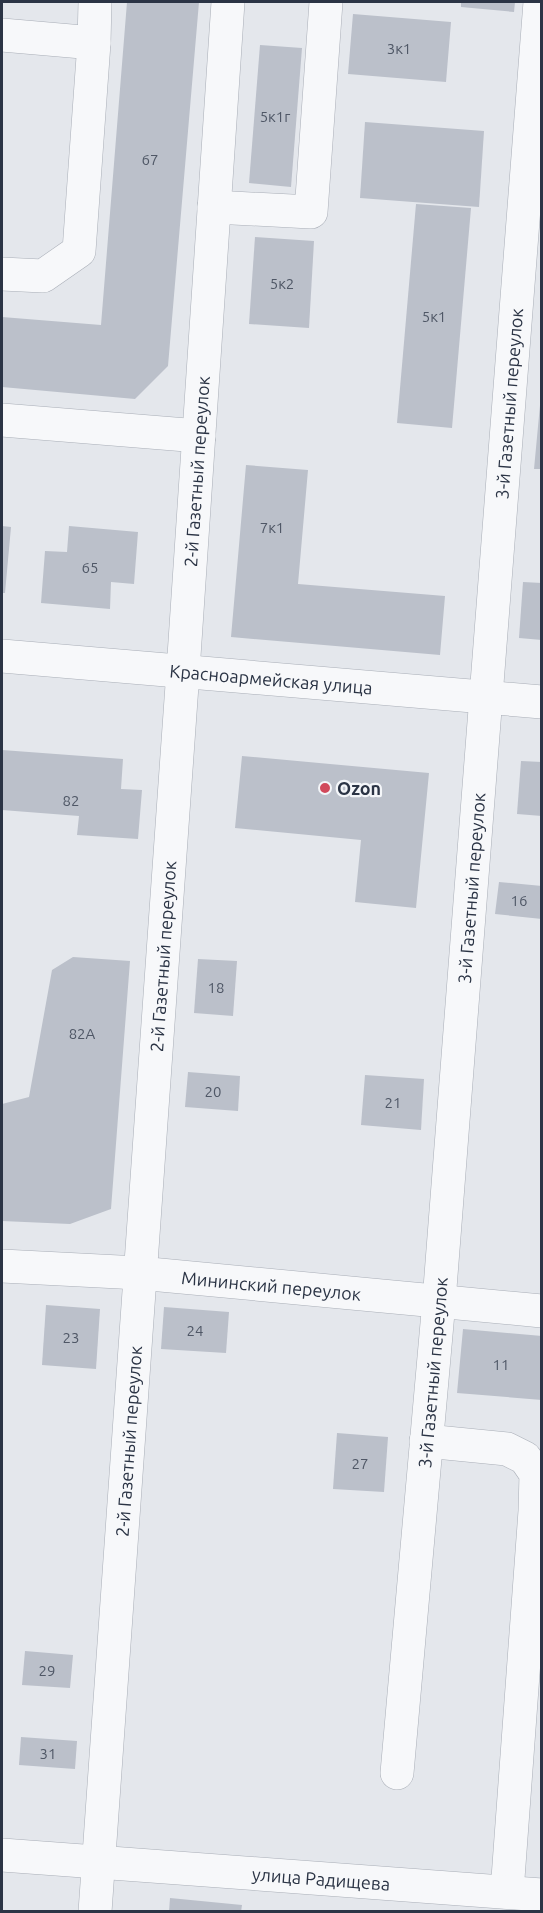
<svg xmlns="http://www.w3.org/2000/svg" width="543" height="1913" font-family="Ubuntu,sans-serif">
<style>
.building{fill:#bbc0ca}
.lines{fill:none;stroke-linecap:round;stroke-linejoin:round}
.minor-casing{stroke:#a9aeb7;stroke-width:34}
.minor{stroke:#f7f8fa;stroke-width:33}
.poi-dot{fill:#d1495b;stroke:#f4f6f9;stroke-width:2}
.labels{text-anchor:middle;dominant-baseline:central;stroke-width:4.5;stroke-linejoin:round;paint-order:stroke}
.number-label{font-size:15px;fill:#4f5766}
.street-label{font-size:18px;fill:#2b3445;stroke:#f4f6f9}
.poi-label{font-size:18px;font-weight:bold;fill:#2b3445;stroke:#f4f6f9;text-anchor:start}
</style>
<rect width="100%" height="100%" fill="#e4e7ec"/>
<g class="building">
<polygon points="127,2 199,2 168,366 135,399 2,387 2,317 101,325"/>
<polygon points="461,2 515,2 514,12 461,7"/>
<polygon points="353,14 451,22 446,82 348,74"/>
<polygon points="260,45 302,48 291,187 249,183"/>
<polygon points="365,122 484,131 479,207 360,198"/>
<polygon points="416,204 471,208 452,428 397,423"/>
<polygon points="255,237 314,241 309,328 249,324"/>
<polygon points="540,405 542,405 542,469 534,469"/>
<polygon points="246,465 308,470 298,584 445,596 440,655 231,637"/>
<polygon points="2,526 11,527 5,593 2,593"/>
<polygon points="69,526 138,532 134,584 111,582 110,609 41,603 45,551 67,552"/>
<polygon points="523,582 542,583 542,640 519,638"/>
<polygon points="2,750 123,759 121,789 142,790 138,839 77,835 79,816 2,810"/>
<polygon points="242,756 429,773 416,908 355,902 361,840 235,828"/>
<polygon points="521,761 542,762 542,816 517,814"/>
<polygon points="499,882 542,886 542,919 495,914"/>
<polygon points="73,957 130,961 111,1209 70,1224 2,1221 2,1104 29,1097 52,970"/>
<polygon points="198,959 237,961 233,1016 194,1013"/>
<polygon points="188,1072 240,1076 238,1111 185,1107"/>
<polygon points="365,1075 424,1079 421,1130 361,1125"/>
<polygon points="46,1305 100,1309 96,1369 42,1365"/>
<polygon points="164,1307 229,1312 226,1353 161,1349"/>
<polygon points="463,1329 542,1336 542,1400 457,1393"/>
<polygon points="337,1433 388,1437 384,1492 333,1489"/>
<polygon points="25,1651 73,1655 70,1688 22,1685"/>
<polygon points="21,1737 77,1741 75,1769 19,1765"/>
<polygon points="170,1898 242,1905 241,1912 169,1912"/>
</g>
<g class="lines">
<g class="minor-casing">
<g id="minor">
<polyline points="2,35 94,43 95,2"/>
<polyline points="214,207 311,212 326,2"/>
<polyline points="2,274 43,276 79,251 94,43"/>
<polyline points="2,420 199,436"/>
<path id="s1" d="M2,656L542,702"/>
<path id="s2" d="M2,1266L139,1273L542,1311"/>
<polyline points="426,1441 507,1449 525,1458 536,1474 535,1511 507,1892"/>
<path id="s3" d="M397,1773L439,1301L540,2"/>
<path id="s4" d="M2,1855L542,1895"/>
<path id="s5" d="M95,1912L183,671L228,2"/>
</g>
</g>
<use href="#minor" class="minor"/>
</g>
<circle class="poi-dot" cx="325" cy="788" r="6"/>
<g class="labels">
<g class="number-label">
<text x="399" y="48">3к1</text>
<text x="275" y="116">5к1г</text>
<text x="150" y="159">67</text>
<text x="282" y="283">5к2</text>
<text x="434" y="316">5к1</text>
<text x="272" y="527">7к1</text>
<text x="90" y="567">65</text>
<text x="71" y="800">82</text>
<text x="519" y="900">16</text>
<text x="216" y="987">18</text>
<text x="82" y="1033">82А</text>
<text x="213" y="1091">20</text>
<text x="393" y="1102">21</text>
<text x="195" y="1330">24</text>
<text x="71" y="1337">23</text>
<text x="501" y="1364">11</text>
<text x="360" y="1463">27</text>
<text x="47" y="1670">29</text>
<text x="48" y="1753">31</text>
</g>
<g class="street-label">
<text stroke="none"><textPath href="#s3" startOffset="1374">3-й Газетный переулок</textPath></text>
<text stroke="none"><textPath href="#s5" startOffset="1444">2-й Газетный переулок</textPath></text>
<text stroke="none"><textPath href="#s1" startOffset="270">Красноармейская улица</textPath></text>
<text stroke="none"><textPath href="#s3" startOffset="888">3-й Газетный переулок</textPath></text>
<text stroke="none"><textPath href="#s5" startOffset="958">2-й Газетный переулок</textPath></text>
<text stroke="none"><textPath href="#s2" startOffset="270">Мининский переулок</textPath></text>
<text stroke="none"><textPath href="#s3" startOffset="402">3-й Газетный переулок</textPath></text>
<text stroke="none"><textPath href="#s5" startOffset="472">2-й Газетный переулок</textPath></text>
<text stroke="none"><textPath href="#s4" startOffset="320">улица Радищева</textPath></text>
</g>
<g class="poi-label">
<text x="337" y="788">Ozon</text>
</g>
</g>
<rect width="543" height="1913" fill="none" stroke="#2b3445" stroke-width="6"/>
</svg>
